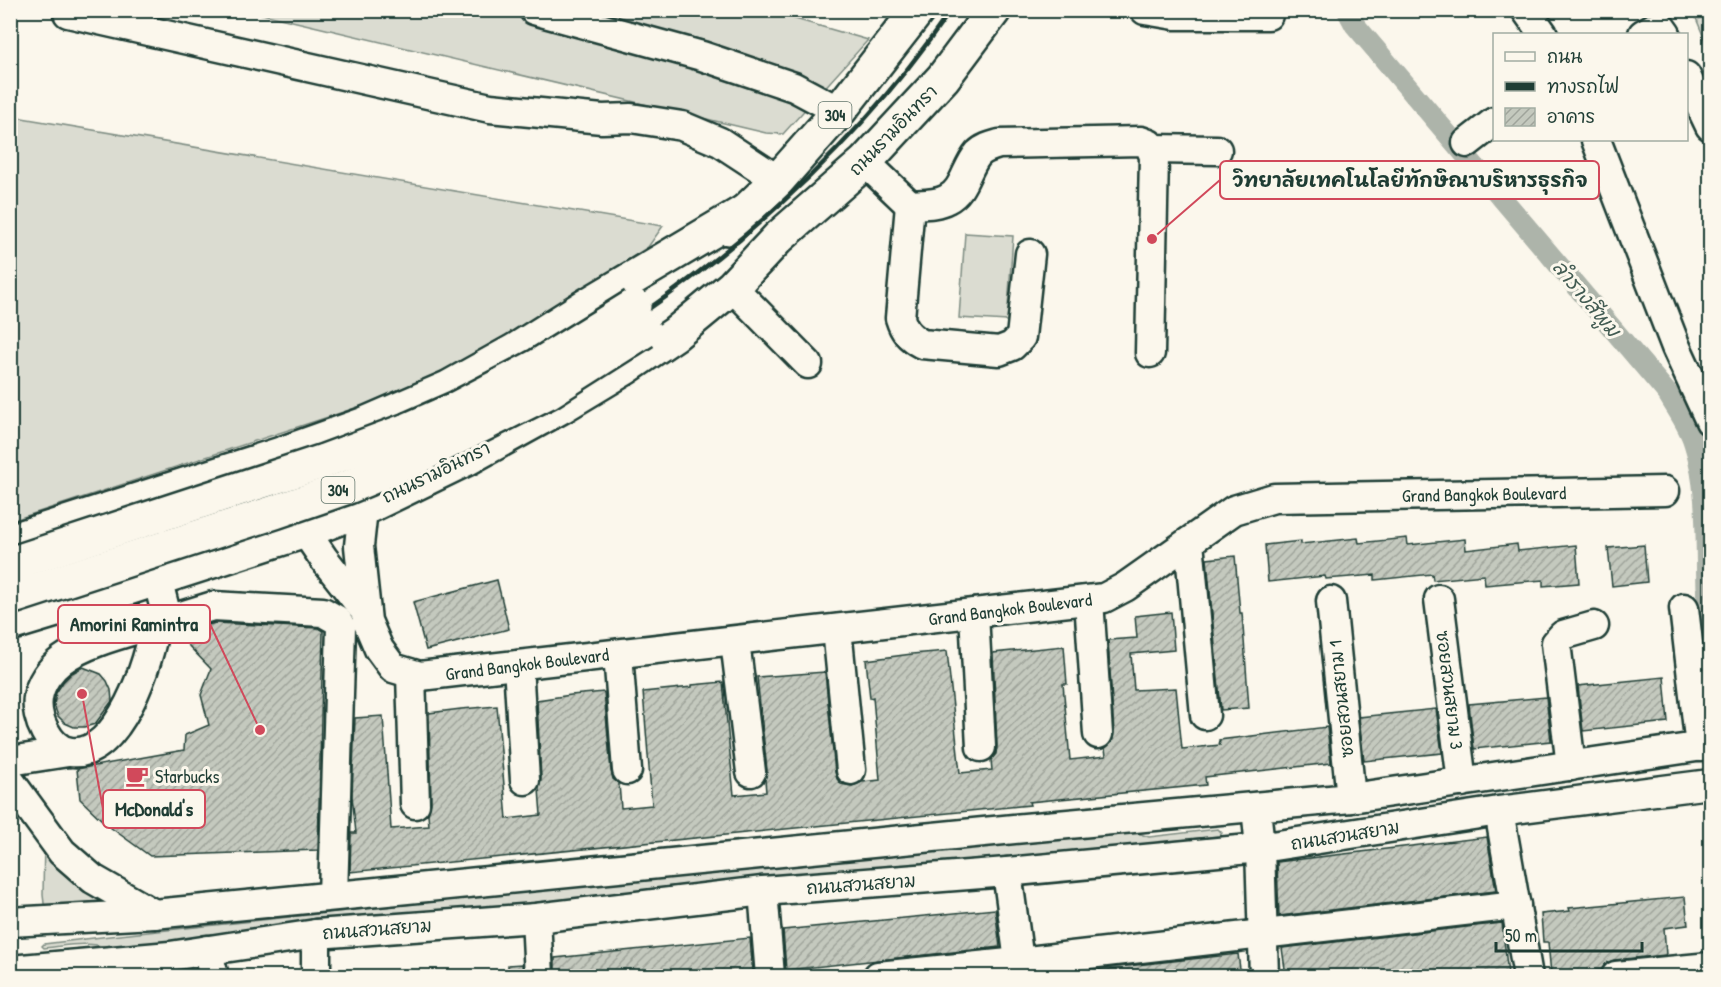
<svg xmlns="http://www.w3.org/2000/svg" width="1721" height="987" font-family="'Patrick Hand','Playpen Sans Thai',sans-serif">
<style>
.grass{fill:#dbdcd1;stroke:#7d8c82;stroke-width:1.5}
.forest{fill:url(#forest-crowns);stroke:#7d8c82;stroke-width:1.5}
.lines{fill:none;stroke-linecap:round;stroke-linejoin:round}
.canal{stroke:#adb4aa;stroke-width:21}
.building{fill:url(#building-hatch);stroke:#1f3d34;stroke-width:1.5}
.minor-casing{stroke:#1f3d34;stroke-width:33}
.highway-casing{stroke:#1f3d34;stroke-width:38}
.minor{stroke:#fbf7ec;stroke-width:28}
.highway{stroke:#fbf7ec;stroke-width:33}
.rail{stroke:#1f3d34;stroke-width:4.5}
.highway-bridge-casing{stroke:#1f3d34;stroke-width:38;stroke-linecap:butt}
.highway-bridge{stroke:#fbf7ec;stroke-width:33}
.labels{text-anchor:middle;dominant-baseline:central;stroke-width:6;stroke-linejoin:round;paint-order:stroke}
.shield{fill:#fbf7ec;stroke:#61756b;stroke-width:1.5}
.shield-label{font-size:16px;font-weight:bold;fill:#1f3d34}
.street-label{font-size:18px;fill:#1f3d34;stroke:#fbf7ec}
.poi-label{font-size:18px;fill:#1f3d34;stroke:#fbf7ec;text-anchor:start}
.water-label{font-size:20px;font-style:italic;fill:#425b52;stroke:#fbf7ec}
.leader{fill:none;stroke:#d1495b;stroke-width:2}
.callout-dot{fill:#d1495b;stroke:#fbf7ec;stroke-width:2}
.callout{fill:#fbf7ec;stroke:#d1495b;stroke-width:2}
.callout-label{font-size:20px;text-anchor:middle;font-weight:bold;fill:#1f3d34}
</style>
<defs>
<pattern id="forest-crowns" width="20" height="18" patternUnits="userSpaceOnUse" patternTransform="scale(1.5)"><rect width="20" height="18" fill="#dbdcd1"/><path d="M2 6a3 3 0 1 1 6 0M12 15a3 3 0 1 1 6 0" fill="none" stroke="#bcbeb4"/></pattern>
<pattern id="building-hatch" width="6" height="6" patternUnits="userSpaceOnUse" patternTransform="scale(1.5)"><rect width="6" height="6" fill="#c4c9be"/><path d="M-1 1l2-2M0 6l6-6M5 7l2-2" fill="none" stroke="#9fa49b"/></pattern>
</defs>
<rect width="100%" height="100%" fill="#fbf7ec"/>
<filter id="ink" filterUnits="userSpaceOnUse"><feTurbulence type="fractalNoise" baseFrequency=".0167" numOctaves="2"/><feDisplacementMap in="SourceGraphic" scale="12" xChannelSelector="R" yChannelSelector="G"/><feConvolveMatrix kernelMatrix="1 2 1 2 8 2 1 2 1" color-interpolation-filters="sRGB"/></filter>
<g filter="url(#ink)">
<g class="grass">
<polygon points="255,10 764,10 868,40 783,134 766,133 254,12"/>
<polygon points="10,116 663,226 648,247 503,341 392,396 11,521"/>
<polygon points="965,233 1013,236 1007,321 959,318"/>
<path d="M1125,829L1149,837L1218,829L1222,833L1219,836L118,951C92,940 71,945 44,948L42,946L44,944L110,936Z"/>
<polygon points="44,840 115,905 45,911 43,895"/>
</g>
<polygon class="forest" points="1693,11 1710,11 1710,52"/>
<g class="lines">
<path class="canal" d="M1347,10L1355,25L1668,394C1677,410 1689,426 1694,443C1713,500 1702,574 1710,635"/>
</g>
<g class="building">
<polygon points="1358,538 1359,543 1407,538 1408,545 1465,539 1466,550 1517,544 1518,551 1576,545 1579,583 1543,586 1543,580 1485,585 1484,575 1433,580 1432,574 1375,580 1375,575 1326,579 1325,576 1268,582 1265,545 1301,541 1301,544"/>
<polygon points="1644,545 1647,582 1612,586 1608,548"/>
<polygon points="1235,556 1240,613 1242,613 1249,708 1221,710 1207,559"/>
<polygon points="497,580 509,629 426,650 413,602"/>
<polygon points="1171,612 1174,650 1131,654 1134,690 1176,688 1182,749 1220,745 1219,740 1327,727 1331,763 1205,777 1206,785 1029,802 1030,805 350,872 351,833 356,833 352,796 355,718 383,716 391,829 429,826 428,814 431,803 429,713 461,709 497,706 507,819 541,815 539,789 541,779 537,700 571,695 604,692 611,771 613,779 619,784 621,808 652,805 643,692 692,687 692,685 723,682 734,795 766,792 765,780 767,770 757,677 825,672 835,772 837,779 841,784 852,786 862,782 880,780 873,697 870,698 866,660 912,654 947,651 960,773 992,770 991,760 996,754 997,746 993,653 1064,646 1067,684 1063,684 1070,760 1106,756 1105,748 1112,742 1114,733 1108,640 1137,638 1135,616"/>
<polygon points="215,623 318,628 323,631 318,850 150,856 107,825 80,799 77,769 184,750 185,735 209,725 201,695 211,669 187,644 192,630"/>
<polygon points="83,667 101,674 107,681 111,690 112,701 95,724 85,727 74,727 65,723 58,716 54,705 56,693 63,682 72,673"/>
<polygon points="1664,677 1668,722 1583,731 1578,686"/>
<polygon points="1546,697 1551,741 1474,749 1469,704"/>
<polygon points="1436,709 1442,753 1364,761 1359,717"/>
<polygon points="1487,837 1496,891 1279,916 1277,862"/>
<polygon points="1685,897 1688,925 1664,928 1666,955 1614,960 1606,963 1601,970 1551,974 1548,942 1543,942 1541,914 1570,911 1569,908"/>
<polygon points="995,909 1000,947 786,970 783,930"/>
<polygon points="1502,923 1508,974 1485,976 1286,976 1282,948"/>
<polygon points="750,938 753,976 555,976 555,958"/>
<polygon points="1238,954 1241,976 1100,976 1099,969"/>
<polygon points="522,964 523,976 508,976 508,965"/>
</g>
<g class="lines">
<g class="minor-casing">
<g id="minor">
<polyline points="534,10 702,56 794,87 839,111"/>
<polyline points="1145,10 1175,15 1268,15"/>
<polyline points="1526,10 1543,34"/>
<polyline points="68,13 490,108 602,119 631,118 682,126 720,142 778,180"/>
<polyline points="1643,34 1655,27 1661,27 1666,34"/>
<polyline points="1686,76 1710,126"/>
<polyline points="1596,140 1676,347 1710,421"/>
<polyline points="1467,143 1494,122"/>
<polyline points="1152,149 1217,150"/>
<path d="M865,162L910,205C922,204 936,205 947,199C964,191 966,168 978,154C984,148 992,146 999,144L1141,141L1149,144L1154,156L1150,353"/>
<path d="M910,205L900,318C904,331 909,337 922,344L999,351L1012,346L1021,337L1030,254"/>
<polyline points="732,287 808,364"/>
<polyline points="363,509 359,546 367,621 379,649 393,668 420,676 1104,598 1125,587 1234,510 1274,498 1665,491"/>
<polyline points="305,531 324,559 365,611"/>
<polyline points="1189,542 1205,715"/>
<polyline points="157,578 168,621"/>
<polyline points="1439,599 1462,782"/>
<polyline points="1089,600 1098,734"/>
<polyline points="1331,601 1351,798"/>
<polyline points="1684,608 1700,747"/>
<polyline points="974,613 981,747"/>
<polyline points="155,624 213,606 323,612 337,620 341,627 333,896"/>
<path d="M155,624C150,660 119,758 71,752C49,750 35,717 38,698C40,683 50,669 62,660C86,642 126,633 155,624Z"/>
<polyline points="837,629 851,770"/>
<polyline points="735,641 751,772"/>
<polyline points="618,654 627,770"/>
<polyline points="518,665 525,780"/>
<polyline points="411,674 415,804"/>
<polyline points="10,761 68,752"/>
<polyline points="1571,766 1556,643 1563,635 1594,626"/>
<polyline points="10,781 62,852 93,879 154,914"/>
<polyline points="1256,807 1260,848 1264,976"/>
<polyline points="1499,811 1528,976"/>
<polyline points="1007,872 1021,976"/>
<polyline points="763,891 770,976"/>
<polyline points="536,918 539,976"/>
<polyline points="10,922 154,914 1014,829 1351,798 1710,745"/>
<polyline points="316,934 316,976"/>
<polyline points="207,950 214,976"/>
<polyline points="10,970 170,956 316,934 536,918 763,891 1007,872 1260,848 1499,811 1710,784"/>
<polyline points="878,976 1019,962 1516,905"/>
<polyline points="1616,976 1710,967"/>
</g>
</g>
<g class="highway-casing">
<g id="highway">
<polyline points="728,228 778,180 839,111 918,10"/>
<polyline points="10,541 281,454 365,424 448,388 516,350 584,307 744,212"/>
<polyline points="10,624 122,590 305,531 363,509 466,459 562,406 625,368 675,334 732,287 778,238 865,162 943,78 994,10"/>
</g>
</g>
<use href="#minor" class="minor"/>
<use href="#highway" class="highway"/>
<path class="rail" d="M10,581C82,557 154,534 225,511C295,488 366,466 432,434C634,339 823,196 951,10"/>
<g class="highway-bridge-casing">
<g id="highway-bridge">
<polyline points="10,564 324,461 407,430 455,409 539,365 634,306"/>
<polyline points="10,598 275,512 348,487 406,463 548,392 644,331"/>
</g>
</g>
<use href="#highway-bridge" class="highway-bridge"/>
</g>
</g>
<defs>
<g id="cafe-bare" transform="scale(1.8)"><path d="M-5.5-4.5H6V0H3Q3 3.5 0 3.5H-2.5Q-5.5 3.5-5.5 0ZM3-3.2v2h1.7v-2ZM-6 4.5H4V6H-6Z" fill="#d1495b" stroke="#fbf7ec" stroke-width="2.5" paint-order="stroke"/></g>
</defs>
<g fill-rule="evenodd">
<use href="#cafe-bare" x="137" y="776"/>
</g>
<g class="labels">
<g class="shield">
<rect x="818.5" y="102" width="33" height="26" rx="4.5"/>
<rect x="321.5" y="477" width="33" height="26" rx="4.5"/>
</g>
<g class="shield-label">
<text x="835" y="115">304</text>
<text x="338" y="490">304</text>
</g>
<g class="street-label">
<text transform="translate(893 130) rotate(-46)">ถนนรามอินทรา</text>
<text transform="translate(436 472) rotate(-26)">ถนนรามอินทรา</text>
<text transform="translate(1484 494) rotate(-1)">Grand Bangkok Boulevard</text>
<text transform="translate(1010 609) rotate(-7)">Grand Bangkok Boulevard</text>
<text transform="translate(527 664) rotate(-7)">Grand Bangkok Boulevard</text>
<text transform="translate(1450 690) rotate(83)">ซอยสวนสยาม 3</text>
<text transform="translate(1341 699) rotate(-96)">ซอยสวนสยาม 1</text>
<text transform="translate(1345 835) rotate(-9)">ถนนสวนสยาม</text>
<text transform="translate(861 884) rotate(-4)">ถนนสวนสยาม</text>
<text transform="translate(377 929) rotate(-4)">ถนนสวนสยาม</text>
</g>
<g class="poi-label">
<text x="155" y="776">Starbucks</text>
</g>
<g class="water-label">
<text transform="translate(1587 298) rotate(50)">ลำรางสีพูม</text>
</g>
</g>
<path class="leader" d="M1152 239L1220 180M260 730L210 624M82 694L103 809"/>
<g class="callout-dot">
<circle cx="1152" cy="239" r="6"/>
<circle cx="260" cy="730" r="6"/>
<circle cx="82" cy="694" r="6"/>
</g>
<g class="callout">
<rect x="1220" y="161" width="379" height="38" rx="6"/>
<rect x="58" y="605" width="152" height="38" rx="6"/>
<rect x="103" y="790" width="102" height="38" rx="6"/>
</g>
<g class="callout-label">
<text x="1410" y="187">วิทยาลัยเทคโนโลยีทักษิณาบริหารธุรกิจ</text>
<text x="134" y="631">Amorini Ramintra</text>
<text x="154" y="816">McDonald's</text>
</g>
<rect width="1721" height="987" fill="none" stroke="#fbf7ec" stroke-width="36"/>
<rect x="18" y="18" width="1685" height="951" fill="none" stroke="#1f3d34" stroke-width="2" filter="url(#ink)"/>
<rect x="1493" y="33" width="195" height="108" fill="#fbf7ec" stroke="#a3ada2" stroke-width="1.5"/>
<rect x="1505" y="52" width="30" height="9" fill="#fbf7ec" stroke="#a3ada2" stroke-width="1.5"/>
<text x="1547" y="63" font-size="18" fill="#1f3d34">ถนน</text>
<rect x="1505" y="82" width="30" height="9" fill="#1f3d34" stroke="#a3ada2" stroke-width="1.5"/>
<text x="1547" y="93" font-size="18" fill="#1f3d34">ทางรถไฟ</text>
<rect x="1505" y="108" width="30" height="18" fill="url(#building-hatch)" stroke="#a3ada2" stroke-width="1.5"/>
<text x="1547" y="123" font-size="18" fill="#1f3d34">อาคาร</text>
<path d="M1496 942v9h146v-9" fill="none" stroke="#1f3d34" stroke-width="3"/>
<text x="1505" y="942" font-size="18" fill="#1f3d34" stroke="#fbf7ec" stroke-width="4.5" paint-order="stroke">50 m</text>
</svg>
